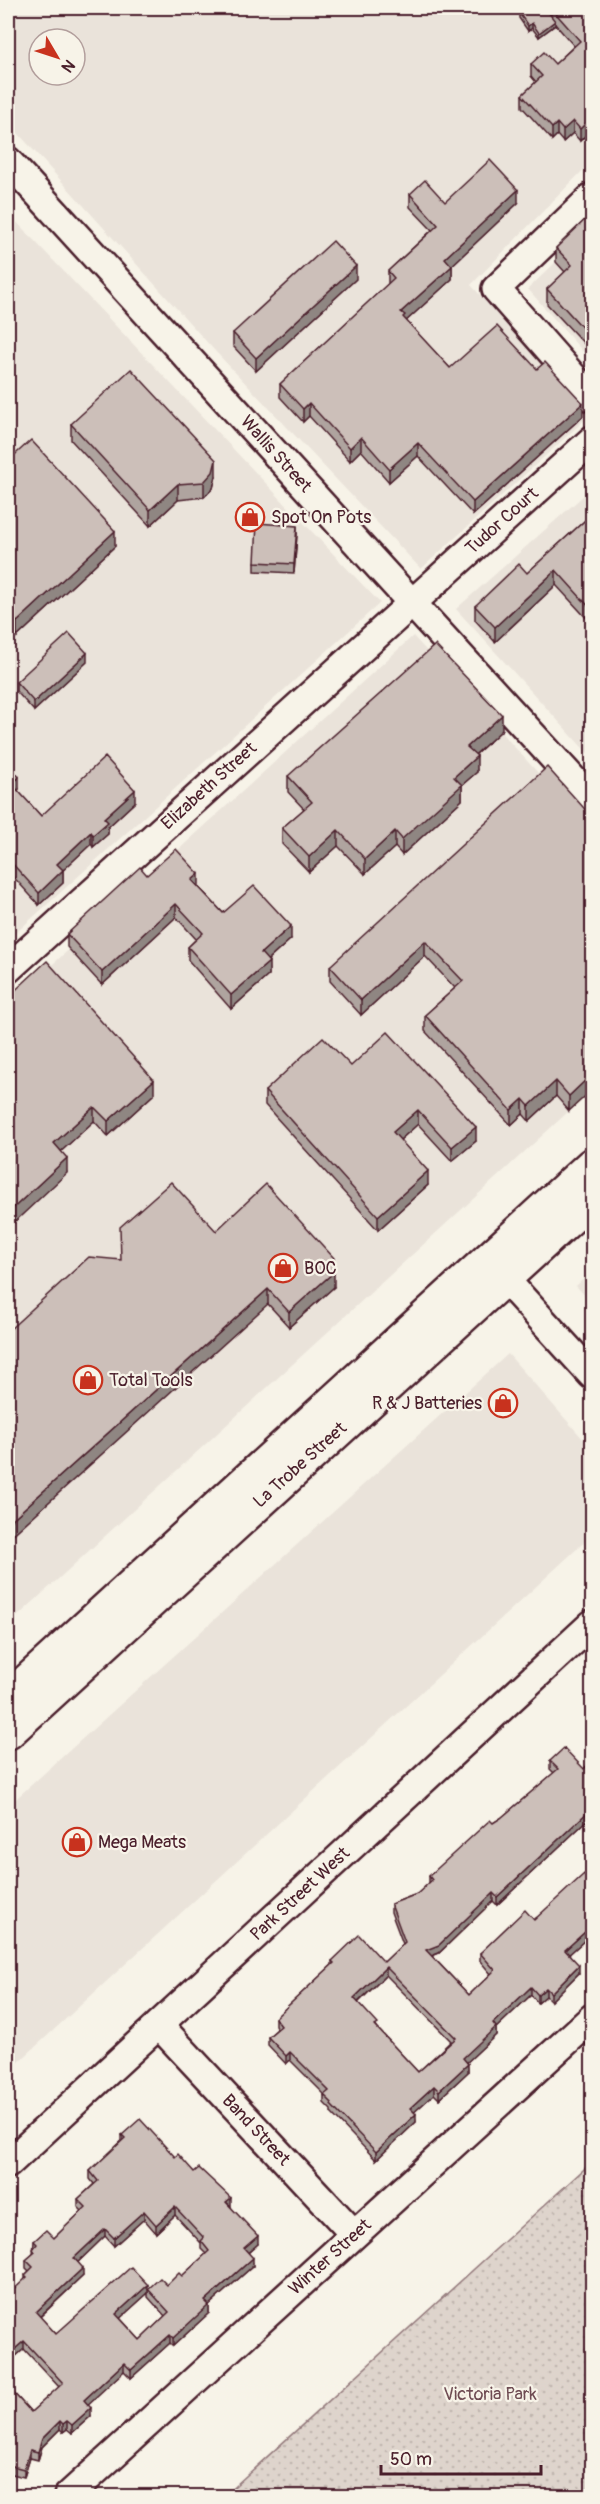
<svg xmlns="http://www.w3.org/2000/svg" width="600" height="2504" font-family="Pangolin,sans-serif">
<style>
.built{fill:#eae3da;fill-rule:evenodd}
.grass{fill:url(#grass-dots);stroke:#947a7c;stroke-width:1.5}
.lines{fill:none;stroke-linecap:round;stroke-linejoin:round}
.minor-casing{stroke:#4a1f2b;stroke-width:32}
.major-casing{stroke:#4a1f2b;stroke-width:38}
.minor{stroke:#f7f3e8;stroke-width:27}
.major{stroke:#f7f3e8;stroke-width:33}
.wall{fill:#afa49f;stroke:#4a1f2b;stroke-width:1.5;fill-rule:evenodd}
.shaded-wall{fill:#8f8682;stroke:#4a1f2b;stroke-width:1.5}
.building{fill:#ccbfb9;stroke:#4a1f2b;stroke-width:1.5;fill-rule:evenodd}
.labels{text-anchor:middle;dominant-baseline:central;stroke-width:4.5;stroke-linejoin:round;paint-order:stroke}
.street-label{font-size:18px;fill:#4a1f2b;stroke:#f7f3e8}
.poi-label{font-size:18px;fill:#4a1f2b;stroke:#f7f3e8;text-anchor:start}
.park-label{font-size:18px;fill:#6f4c53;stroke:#f7f3e8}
</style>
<defs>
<pattern id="grass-dots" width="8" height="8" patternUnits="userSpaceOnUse" patternTransform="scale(1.5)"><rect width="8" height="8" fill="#ded4cc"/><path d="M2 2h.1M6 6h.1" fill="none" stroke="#c0b6af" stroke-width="1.8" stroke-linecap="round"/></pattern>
</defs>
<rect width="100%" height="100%" fill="#f7f3e8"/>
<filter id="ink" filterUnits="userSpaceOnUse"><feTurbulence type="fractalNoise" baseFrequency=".0167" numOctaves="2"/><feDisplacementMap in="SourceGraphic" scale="12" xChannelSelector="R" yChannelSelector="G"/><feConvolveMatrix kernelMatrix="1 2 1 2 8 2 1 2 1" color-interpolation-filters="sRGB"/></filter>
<g filter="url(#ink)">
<g class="built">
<path d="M8,8H592V161L471,285L589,416L421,569L215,351L8,122ZM39,39H75V75H39Z"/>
<polygon points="8,213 380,603 8,940"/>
<polygon points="592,227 592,362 528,289"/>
<polygon points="592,488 592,758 456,609"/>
<polygon points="413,636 592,832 592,1090 8,1625 8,1005"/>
<polygon points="592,1271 592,1303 576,1286"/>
<polygon points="508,1354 592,1449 592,1535 8,2072 8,1806"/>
</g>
<polygon class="grass" points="592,2162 592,2496 224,2496"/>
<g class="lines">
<g class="minor-casing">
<g id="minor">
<polyline points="8,161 592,800"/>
<polyline points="592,197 496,289 592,398"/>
<polyline points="8,969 592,440"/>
<polyline points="504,1278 592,1375"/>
<polyline points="159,2025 354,2234"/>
<polyline points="8,2164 592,1624"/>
<polyline points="68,2496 592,2018"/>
</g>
</g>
<g class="major-casing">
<g id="major">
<polyline points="8,1699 592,1165"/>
<polyline points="8,1732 592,1198"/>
</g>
</g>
<use href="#minor" class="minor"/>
<use href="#major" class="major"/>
</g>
<g class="wall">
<polygon points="551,8 592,10 592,129 580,141 573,133 563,142 557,135 552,140 522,107 522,95 536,82 531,76 531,64 555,64 574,46 555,24 555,25 539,37 532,28 528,31 519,18 519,13 551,16"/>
<polygon points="410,194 445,202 518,203 452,265 452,279 406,321 450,368 537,369 583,416 473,515 418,456 389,482 361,450 350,461 309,416 303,422 280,397 280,384 388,284 388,271 432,230 410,207"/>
<polygon points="592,213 592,352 547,304 547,289 565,272 556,262 556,248"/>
<polygon points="356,279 256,371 233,346 233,333"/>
<polygon points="71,424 216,476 213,488 204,497 178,500 150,526 71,440"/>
<polygon points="8,461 115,546 17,637 8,627"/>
<polygon points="592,514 592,624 556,585 495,642 475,620 475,606 527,573"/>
<polygon points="297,534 294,573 255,571 255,562"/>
<polygon points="87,662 34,711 16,691 16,682"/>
<polygon points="502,730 475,755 477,772 462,785 462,800 402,855 395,847 365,874 338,846 309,872 282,844 282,828 304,809 288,792 288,776"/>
<polygon points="8,764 19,789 18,791 41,816 135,802 108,827 108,834 93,847 91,844 63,870 63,883 39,905 8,871"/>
<polygon points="592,817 569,1111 556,1096 529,1121 523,1114 511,1125 425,1031 425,1015 455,988 425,956 361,1015 330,981 330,966"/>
<polygon points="147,875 199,887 223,913 291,939 268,960 269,975 231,1009 188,960 188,947 196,939 176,917 102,985 67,947 67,934"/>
<polygon points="8,997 154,1094 108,1136 94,1121 61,1151 67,1173"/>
<polygon points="351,1066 476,1141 452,1161 418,1124 400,1140 428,1185 378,1230 265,1105 265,1091"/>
<polygon points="216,1231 334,1287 289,1327 268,1304 120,1260"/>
<path d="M592,1760V1816L497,1905L493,1901L439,1953L432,1956L469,1995L491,1974L480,1961V1953L592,1883V1939H586L569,1954L579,1973L551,2001L546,1996L538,2003L531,1995L496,2028V2035L467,2062L468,2072L439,2099L434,2094L414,2112L416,2122L376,2160L331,2113V2110L324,2103V2094L290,2060L286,2064L268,2045V2037L277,2029L275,2026V2018L332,1965V1961L384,1962L403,1944L391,1912V1904L417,1894L429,1884V1876L493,1823L501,1818L554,1773L550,1769V1761L584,1769ZM386,1975L451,2041L418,2072L378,2029L358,2003Z"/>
<path d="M122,2135L175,2157L194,2172L230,2206L258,2244L248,2253L253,2266L209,2305V2313L173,2346L170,2343L131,2378L124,2371L87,2404L91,2416L72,2433L67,2429L63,2432L60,2429L42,2447L38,2460L30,2458L24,2477L8,2473V2387L31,2412L59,2387L24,2349L8,2363L25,2279V2275L29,2271L26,2268V2260L33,2254L34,2241L54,2238L82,2211L78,2207V2199L94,2184L90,2179V2171L122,2141ZM175,2215L201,2243V2249L206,2254L182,2276L167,2285L148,2289L56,2334L40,2317L83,2276L78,2262L105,2236L114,2246L144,2219L156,2233ZM148,2293V2297L165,2316L140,2340L120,2318Z"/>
</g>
<g class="shaded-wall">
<polygon points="555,21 555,25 539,37 539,33"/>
<polygon points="532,23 532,28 528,31 528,26"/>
<polygon points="592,117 592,129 580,141 580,129"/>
<polygon points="573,121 573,133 563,142 563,130"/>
<polygon points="557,123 557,135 552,140 552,128"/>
<polygon points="518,190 518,203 445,272 445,258"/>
<polygon points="356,266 356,279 256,371 256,358"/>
<polygon points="452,266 452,279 405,322 401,312"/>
<polygon points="309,403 309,416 303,422 303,409"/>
<polygon points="583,403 583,416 473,515 473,502"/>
<polygon points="361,437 361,450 350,461 350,448"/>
<polygon points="418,443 418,456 389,482 389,469"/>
<polygon points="216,460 216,476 213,488 204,497 204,482"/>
<polygon points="178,484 178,500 150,526 150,510"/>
<polygon points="297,526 297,534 294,573 294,564"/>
<polygon points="115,531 115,546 17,637 17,622"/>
<polygon points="556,570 556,585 495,642 495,627"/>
<polygon points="87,653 87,662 34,711 34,702"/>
<polygon points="502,715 502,730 467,762 467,747"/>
<polygon points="477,756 477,772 462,785 462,800 402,855 402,839 454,777"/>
<polygon points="19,777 19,789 12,797 12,784"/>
<polygon points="135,790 135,802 108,827 108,834 93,847 93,835 104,818"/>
<polygon points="338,830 338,846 309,872 309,857"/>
<polygon points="395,831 395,847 365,874 365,859"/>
<polygon points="91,832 91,844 57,876 57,864"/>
<polygon points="63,870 63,883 39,905 39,893"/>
<polygon points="199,874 199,887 192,880"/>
<polygon points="176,904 176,917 102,985 102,972"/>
<polygon points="291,926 291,939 261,966 261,953"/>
<polygon points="425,941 425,956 361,1015 361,1000"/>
<polygon points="269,962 269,975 231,1009 231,995"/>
<polygon points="592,1074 592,1090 569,1111 569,1096"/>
<polygon points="154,1080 154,1094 108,1136 108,1121"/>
<polygon points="556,1081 556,1096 529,1121 529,1106"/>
<polygon points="523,1099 523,1114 511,1125 511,1110"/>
<polygon points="94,1107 94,1121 54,1158 54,1143"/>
<polygon points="418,1110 418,1124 393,1146 393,1132"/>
<polygon points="476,1127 476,1141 452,1161 452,1147"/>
<polygon points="67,1158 67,1173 8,1228 8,1213"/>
<polygon points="428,1171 428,1185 378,1230 378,1216"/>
<polygon points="334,1272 334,1287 289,1327 289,1312"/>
<polygon points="268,1289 268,1304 8,1539 8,1523"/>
<polygon points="592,1808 592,1816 497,1905 497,1897"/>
<polygon points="493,1893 493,1901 439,1953 426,1958 426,1950"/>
<polygon points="586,1931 586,1939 565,1958 565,1950"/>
<polygon points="579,1965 579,1973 551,2001 551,1993"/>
<polygon points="386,1967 386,1975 354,2006 354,1998"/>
<polygon points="531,1987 531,1995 496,2028 496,2035 463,2066 463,2058 493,2023"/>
<polygon points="546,1988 546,1996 538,2003 538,1995"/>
<polygon points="290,2052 290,2060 286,2064 286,2056"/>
<polygon points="468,2064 468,2072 439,2099 439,2091"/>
<polygon points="434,2086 434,2094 410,2116 410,2108"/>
<polygon points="416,2114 416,2122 376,2160 376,2152"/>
<polygon points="231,2198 231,2206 226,2202"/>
<polygon points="175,2207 175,2215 156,2233 156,2225"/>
<polygon points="144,2211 144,2219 114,2246 114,2238"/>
<polygon points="105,2229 105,2236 74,2266 74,2258"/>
<polygon points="258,2236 258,2244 244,2256 244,2248"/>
<polygon points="253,2258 253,2266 209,2305 209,2313 173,2346 173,2338 205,2301"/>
<polygon points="83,2268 83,2276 36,2320 36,2312"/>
<polygon points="148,2285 148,2293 116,2322 116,2314"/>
<polygon points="170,2335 170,2343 131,2378 131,2370"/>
<polygon points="24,2341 24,2349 8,2363 8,2355"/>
<polygon points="124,2363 124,2371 84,2408 84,2400"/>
<polygon points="91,2408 91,2416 72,2433 72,2425"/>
<polygon points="60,2421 60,2429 42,2447 38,2460 38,2452 42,2439"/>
<polygon points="67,2421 67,2429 63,2432 63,2424"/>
<polygon points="30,2450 30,2458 24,2477 24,2469"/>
</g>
<g class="building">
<polygon points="527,8 545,8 555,21 539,33 532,23 528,26 519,13"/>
<polygon points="551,8 591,8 592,10 592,117 580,129 573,121 563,130 557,123 552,128 522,95 542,76 531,64 544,52 555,64 580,41"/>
<polygon points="490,160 518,190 445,258 452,266 401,312 405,315 403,317 450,368 497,326 537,369 545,362 583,403 473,502 418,443 389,469 361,437 350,448 309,403 303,409 280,384 394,278 388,271 438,225 410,194 425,180 445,202"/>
<polygon points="592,213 592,338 547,289 572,265 556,248"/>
<polygon points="333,241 356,266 256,358 233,333"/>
<polygon points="131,369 216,460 213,472 204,482 178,484 150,510 71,424"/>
<polygon points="31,440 115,531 17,622 8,612 8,461"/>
<polygon points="592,514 592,610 556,570 495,627 475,606 519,564 527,573"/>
<polygon points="257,523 297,526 294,564 255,562"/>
<polygon points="69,633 87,653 34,702 16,682"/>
<polygon points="435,645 502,715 467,747 477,756 454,777 462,785 402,839 395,831 365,859 338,830 309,857 282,828 312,802 288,776"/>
<polygon points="105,757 135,790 104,818 108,822 93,835 91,832 57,864 63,870 39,893 8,859 8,764 19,777 12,784 41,816"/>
<polygon points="547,767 592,817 592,1074 569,1096 556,1081 529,1106 523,1099 511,1110 425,1015 463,981 425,941 361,1000 330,966"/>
<polygon points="176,849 199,874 192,880 223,913 254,886 291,926 261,953 269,962 231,995 188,947 203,933 176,904 102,972 67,934 140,867 147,875"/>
<polygon points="47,961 154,1080 108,1121 94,1107 54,1143 67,1158 8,1213 8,997"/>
<polygon points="388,1032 476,1127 452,1147 418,1110 393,1132 428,1171 378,1216 265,1091 323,1037 351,1066"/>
<polygon points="171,1182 216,1231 266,1184 334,1258 334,1272 289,1312 268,1289 8,1523 8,1331 89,1257 121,1260 120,1227"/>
<path d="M564,1748L584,1769L592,1760V1808L497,1897L493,1893L439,1945L426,1950L469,1995L495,1970L480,1953L525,1910L534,1920L584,1874L592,1883V1931H586L565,1950L579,1965L551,1993L546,1988L538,1995L531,1987L493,2023L496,2027L463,2058L468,2064L439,2091L434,2086L410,2108L416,2114L376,2152L331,2105L332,2103L324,2095L329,2091L290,2052L286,2056L268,2037L281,2026L275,2018L334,1963L332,1961L359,1935L384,1962L405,1942L391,1904L417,1894L432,1880L429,1876L490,1820L493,1823L501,1818L558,1769L550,1761ZM386,1967L456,2038L418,2072L375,2026L378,2024L354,1998Z"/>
<path d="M140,2119L175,2157L178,2154L194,2172L199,2168L231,2198L226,2202L258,2236L244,2248L253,2258L205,2301L209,2305L173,2338L170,2335L131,2370L124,2363L84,2400L91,2408L72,2425L67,2421L63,2424L60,2421L42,2439L38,2452L30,2450L24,2469L8,2465V2387L31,2412L63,2383L24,2341L8,2355V2295L27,2277L25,2275L33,2267L26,2260L35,2252L33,2249L37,2244L34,2241L46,2230L54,2238L86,2207L78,2199L98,2181L90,2171L125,2138L122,2135ZM175,2207L204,2238L201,2241L209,2251L182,2276L179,2273L167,2285L160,2278L148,2289L169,2312L140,2340L116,2314L148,2285L131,2267L56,2334L36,2312L83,2268L74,2258L105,2229L114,2238L144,2211L156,2225Z"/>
</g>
</g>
<defs>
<g id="shop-ring" transform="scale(1.5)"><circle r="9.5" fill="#f7f3e8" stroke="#c8321e" stroke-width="1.5"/><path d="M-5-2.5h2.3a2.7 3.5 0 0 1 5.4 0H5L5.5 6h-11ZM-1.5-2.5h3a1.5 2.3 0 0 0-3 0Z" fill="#c8321e"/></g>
</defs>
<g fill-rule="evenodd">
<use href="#shop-ring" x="250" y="517"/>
<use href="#shop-ring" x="283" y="1268"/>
<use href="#shop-ring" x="88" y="1380"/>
<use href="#shop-ring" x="503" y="1403"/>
<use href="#shop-ring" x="77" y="1842"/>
</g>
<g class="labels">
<g class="street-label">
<text transform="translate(276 454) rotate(48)">Wallis Street</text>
<text transform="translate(502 521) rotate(-42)">Tudor Court</text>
<text transform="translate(209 786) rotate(-42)">Elizabeth Street</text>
<text transform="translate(300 1465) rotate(-42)">La Trobe Street</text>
<text transform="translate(300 1894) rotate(-43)">Park Street West</text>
<text transform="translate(256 2130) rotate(47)">Band Street</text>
<text transform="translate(330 2257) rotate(-42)">Winter Street</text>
</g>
<g class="poi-label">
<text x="271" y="517">Spot On Pots</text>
<text x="304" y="1268">BOC</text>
<text x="109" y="1380">Total Tools</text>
<text x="482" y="1403" text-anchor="end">R &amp; J Batteries</text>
<text x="98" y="1842">Mega Meats</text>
</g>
<g class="park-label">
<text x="490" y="2394">Victoria Park</text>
</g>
</g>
<rect width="600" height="2504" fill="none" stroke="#f7f3e8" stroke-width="30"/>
<rect x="15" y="15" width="570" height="2474" fill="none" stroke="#4a1f2b" stroke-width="2" filter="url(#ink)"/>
<g transform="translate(57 57) rotate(129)"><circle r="28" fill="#f7f3e8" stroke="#b29e9c" stroke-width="1.5"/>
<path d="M0-4.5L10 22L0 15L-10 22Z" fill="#c8321e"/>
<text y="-9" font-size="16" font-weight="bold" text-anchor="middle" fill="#4a1f2b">N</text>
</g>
<path d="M381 2465v9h160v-9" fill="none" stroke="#4a1f2b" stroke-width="3"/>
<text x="390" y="2465" font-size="18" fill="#4a1f2b" stroke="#f7f3e8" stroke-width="4.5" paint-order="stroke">50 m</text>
</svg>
